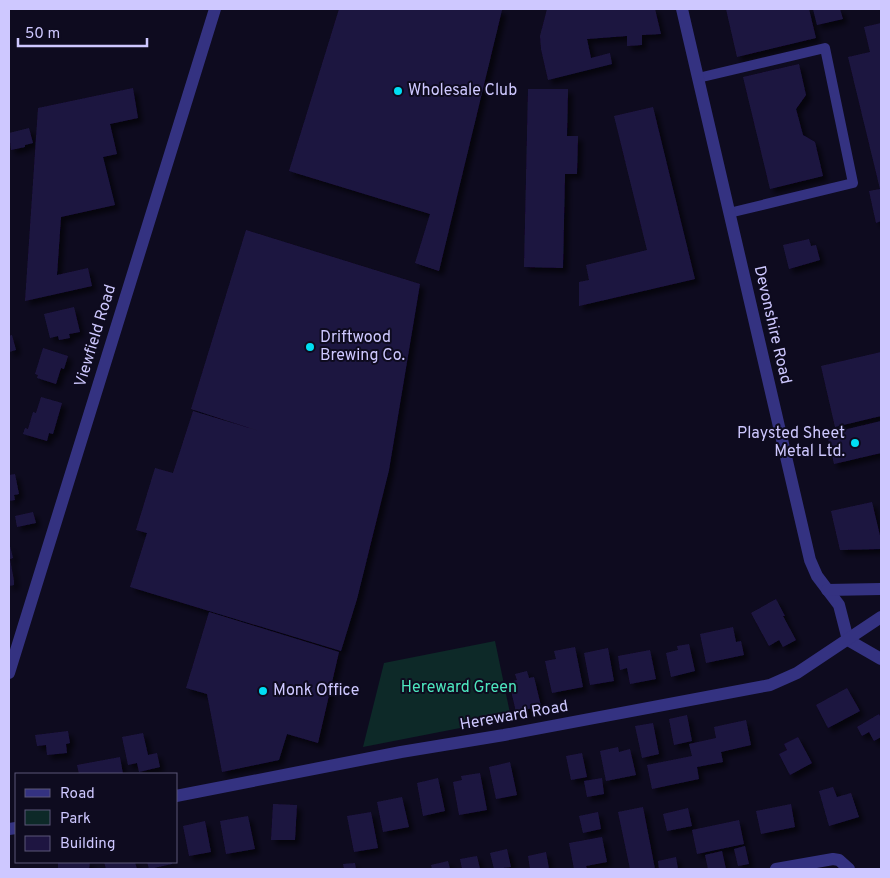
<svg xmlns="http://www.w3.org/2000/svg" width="890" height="878" font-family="Overpass,sans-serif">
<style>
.green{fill:#0d2928}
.building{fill:#1e1541;filter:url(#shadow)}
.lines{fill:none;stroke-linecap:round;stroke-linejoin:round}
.service{stroke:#343281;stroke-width:10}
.minor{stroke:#343281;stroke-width:12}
.poi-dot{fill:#00def3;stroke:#0e0b1f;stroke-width:2}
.labels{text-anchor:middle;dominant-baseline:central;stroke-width:4;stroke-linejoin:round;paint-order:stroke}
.poi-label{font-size:16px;fill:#cec8ff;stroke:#0e0b1f;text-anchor:start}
.street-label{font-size:16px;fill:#cec8ff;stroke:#0e0b1f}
.park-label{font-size:16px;fill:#4de6be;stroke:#0e0b1f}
</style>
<defs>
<filter id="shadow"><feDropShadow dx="4.5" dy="4.5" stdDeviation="2.5" flood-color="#0009"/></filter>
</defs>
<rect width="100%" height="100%" fill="#0e0b1f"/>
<polygon class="green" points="495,641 511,718 363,747 384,663"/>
<g class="building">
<polygon points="339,9 497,9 502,10 439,271 415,263 430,214 289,171"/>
<polygon points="547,9 655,9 661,34 642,35 642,45 627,46 627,36 587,39 591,58 610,53 612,64 548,80 541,49 540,36"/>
<polygon points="726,9 809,9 816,38 737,57"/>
<polygon points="813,9 840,9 843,19 817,25"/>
<polygon points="881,23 881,221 876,223 869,191 880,189 848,57 870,52 864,27"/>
<polygon points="799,64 806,95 796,109 803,135 815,142 823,176 770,189 743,77"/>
<polygon points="133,88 138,118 110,124 117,154 103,157 115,205 61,217 57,275 88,268 92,286 25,301 38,108"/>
<polygon points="528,89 568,89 567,136 578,136 577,174 565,174 563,268 524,267"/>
<polygon points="653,107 695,279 579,306 579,282 589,280 586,265 647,250 614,116"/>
<polygon points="29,128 33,143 25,145 25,147 11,150 9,133"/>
<polygon points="246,230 420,284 389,470 357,599 341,651 130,587 147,533 136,530 155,468 173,473 193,411 259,431 191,409"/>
<polygon points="809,239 811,246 816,245 820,260 789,269 783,245"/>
<polygon points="74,307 80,332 69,334 70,338 59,340 58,336 50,338 44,314"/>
<polygon points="12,335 16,350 9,352 9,336"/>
<polygon points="43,348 68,356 64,369 61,368 56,384 37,378 38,375 35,374"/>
<polygon points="881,352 881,416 835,427 821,366"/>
<polygon points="41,397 62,403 53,434 49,433 47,441 23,434 25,428 28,429 33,412 36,413"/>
<polygon points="881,421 881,453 834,464 827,434"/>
<polygon points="15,474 19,494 14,495 15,500 9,501 9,475"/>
<polygon points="872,502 881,540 881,549 840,550 831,511"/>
<polygon points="33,512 36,523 17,527 15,516"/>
<polygon points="9,542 13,558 10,559 14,581 14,585 9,586"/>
<polygon points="776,599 785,616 783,616 796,640 783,647 779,640 769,646 751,613"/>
<polygon points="209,612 339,652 318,743 287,734 279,760 222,772 207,694 186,688"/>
<polygon points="733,627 736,642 741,641 744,655 706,663 700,634"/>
<polygon points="689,644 695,671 671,677 666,653 678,650 677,646"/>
<polygon points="575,647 583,687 552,693 545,661 556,659 554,651"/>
<polygon points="608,648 614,681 590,685 584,653"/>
<polygon points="650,650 656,679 630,684 627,668 620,670 618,656"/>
<polygon points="527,671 529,678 534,677 541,706 516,712 509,682 517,680 515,674"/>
<polygon points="847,688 860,711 828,728 816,705"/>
<polygon points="879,714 881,718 881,737 874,741 869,732 862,736 857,727"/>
<polygon points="687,715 692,741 674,745 669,719"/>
<polygon points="746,720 751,745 721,752 723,762 697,767 699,779 652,789 647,765 692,756 689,744 716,738 714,727"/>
<polygon points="653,723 659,754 642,758 635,726"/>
<polygon points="68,731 70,743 66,744 67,753 47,755 46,745 37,746 35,735"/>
<polygon points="143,733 148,755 157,753 160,767 139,772 137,763 128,765 122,737"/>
<polygon points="798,737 812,763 790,775 779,754 787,750 784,744"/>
<polygon points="618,747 619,752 630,749 636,775 606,781 600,751"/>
<polygon points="582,753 587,777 571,780 566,756"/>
<polygon points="120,757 123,774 79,774 77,765"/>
<polygon points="510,762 517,795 496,799 489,767"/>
<polygon points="480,773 487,810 459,815 453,782 462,780 461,776"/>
<polygon points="438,778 445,811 423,816 417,783"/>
<polygon points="602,778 604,794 587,797 584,781"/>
<polygon points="833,787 837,797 851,793 859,817 829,826 819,791"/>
<polygon points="402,797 409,827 383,832 377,802"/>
<polygon points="273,804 297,805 295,840 271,840"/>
<polygon points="791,804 795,827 761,834 756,811"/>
<polygon points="643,807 655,869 630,869 618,812"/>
<polygon points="688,808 692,826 667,831 663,814"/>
<polygon points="371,812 378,848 354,852 347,816"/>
<polygon points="598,812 601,829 583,833 579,816"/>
<polygon points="248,816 255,849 226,854 220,821"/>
<polygon points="739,820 744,844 697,854 692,830"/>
<polygon points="205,821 211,852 189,856 183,826"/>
<polygon points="602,837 607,862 586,866 587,869 574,869 569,843"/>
<polygon points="745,846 749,864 738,866 734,849"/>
<polygon points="507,849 511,867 494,869 490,853"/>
<polygon points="722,851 726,869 708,869 705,855"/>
<polygon points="546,852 549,869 530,869 528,856"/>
<polygon points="477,856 480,869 462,869 460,859"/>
<polygon points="676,857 678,869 659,869 658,861"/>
<polygon points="448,861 450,869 432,869 431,865"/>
<polygon points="58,862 90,862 89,869 58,869"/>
<polygon points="104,862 135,862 137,869 106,869"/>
<polygon points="147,862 172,862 172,864 149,869"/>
<polygon points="355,863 356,869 344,869 343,864"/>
</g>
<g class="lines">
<polyline class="service" points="698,78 825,48 853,183 729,213"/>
<g class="minor">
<polyline points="682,9 810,560 817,576 839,605 848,640"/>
<polyline points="827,590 881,589"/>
<polyline points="848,640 881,659"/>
<polyline points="9,673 215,9"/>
<polyline points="176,796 401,752 504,735 770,685 797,673 881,617"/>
<polyline points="9,829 16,828"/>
<polyline points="776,869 833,859 839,860 849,869"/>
</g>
</g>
<g class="poi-dot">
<circle cx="398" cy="91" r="5"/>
<circle cx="310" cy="347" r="5"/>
<circle cx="855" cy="443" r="5"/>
<circle cx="263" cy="691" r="5"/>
</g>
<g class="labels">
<g class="poi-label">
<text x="408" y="91">Wholesale Club</text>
<text x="320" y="338">Driftwood<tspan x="320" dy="18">Brewing Co.</tspan></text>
<text x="845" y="434" text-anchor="end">Playsted Sheet<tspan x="845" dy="18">Metal Ltd.</tspan></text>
<text x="273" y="691">Monk Office</text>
</g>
<g class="street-label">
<text transform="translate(772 325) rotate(77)">Devonshire Road</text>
<text transform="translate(96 336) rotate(-73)">Viewfield Road</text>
<text transform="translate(514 716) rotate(-10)">Hereward Road</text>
</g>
<g class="park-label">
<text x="459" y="688">Hereward Green</text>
</g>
</g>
<rect width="890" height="878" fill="none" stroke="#cec8ff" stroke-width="20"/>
<rect x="15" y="773" width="162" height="90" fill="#0e0b1f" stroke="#5b5779"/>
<rect x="25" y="789" width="25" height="8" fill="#343281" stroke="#5b5779"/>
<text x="60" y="798" font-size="15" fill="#cec8ff">Road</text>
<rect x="25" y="810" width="25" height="15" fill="#0d2928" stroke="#5b5779"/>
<text x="60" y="823" font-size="15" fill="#cec8ff">Park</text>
<rect x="25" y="836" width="25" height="15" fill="#1e1541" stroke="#5b5779"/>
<text x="60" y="848" font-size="15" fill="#cec8ff">Building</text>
<path d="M18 38v8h129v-8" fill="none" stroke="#cec8ff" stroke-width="2.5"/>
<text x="25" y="38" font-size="15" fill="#cec8ff" stroke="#0e0b1f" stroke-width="4" paint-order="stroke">50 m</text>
</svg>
